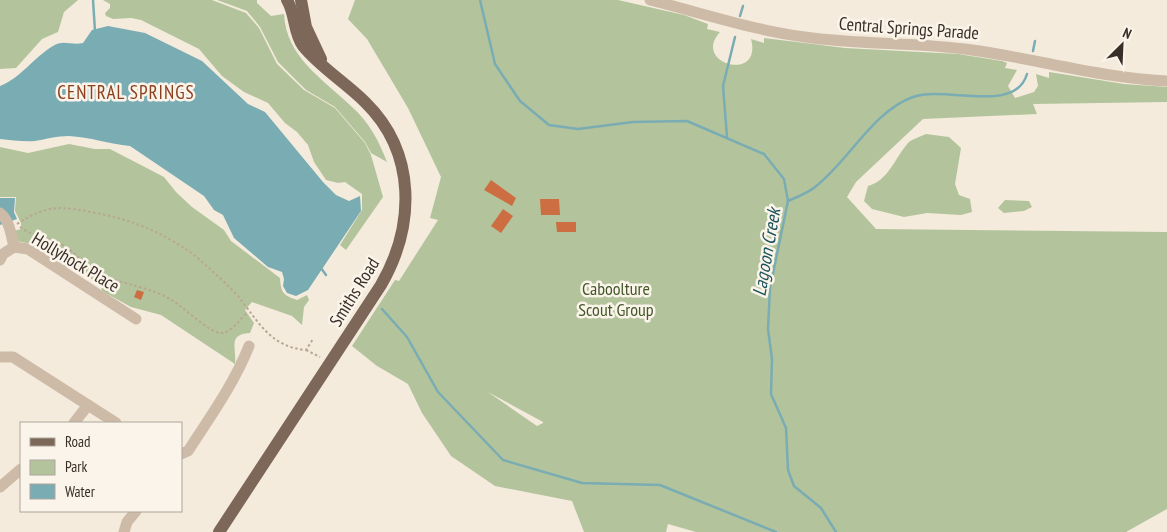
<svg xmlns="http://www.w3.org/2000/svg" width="1167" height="532" font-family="'PT Sans Narrow',sans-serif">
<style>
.green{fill:#b3c49c;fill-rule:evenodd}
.water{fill:#7aacb3}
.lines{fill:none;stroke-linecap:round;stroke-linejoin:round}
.stream{stroke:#7aacb3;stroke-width:2.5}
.building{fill:#cc6e42}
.path{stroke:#b9a692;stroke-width:2;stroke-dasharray:2.5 2.5;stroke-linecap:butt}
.minor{stroke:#cdbba8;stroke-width:11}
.major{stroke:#7c6759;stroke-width:12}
.labels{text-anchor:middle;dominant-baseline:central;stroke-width:5;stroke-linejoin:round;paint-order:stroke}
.street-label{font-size:18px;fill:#392f28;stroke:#fbf4ea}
.park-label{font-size:18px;fill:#44592b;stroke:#fbf4ea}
.neighbourhood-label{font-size:19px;letter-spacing:1px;fill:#8d401d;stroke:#fbf4ea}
.water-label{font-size:19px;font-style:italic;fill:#1b545d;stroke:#fbf4ea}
</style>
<rect width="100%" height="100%" fill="#f4ebdd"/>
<g class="green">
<polygon points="0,0 78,0 64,12 58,32 42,39 16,68 0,69"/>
<polygon points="103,0 212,0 246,13 259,28 277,64 304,90 335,108 365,143 371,155 383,197 346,250 340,245 362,210 362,194 345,182 338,183 326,180 314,162 308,145 297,132 285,123 268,103 244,92 222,76 199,49 141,20 131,18 113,19 106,16 105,13 110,8 110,4"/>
<path d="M217,0H257V3L271,16L284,14C286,57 323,79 352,107C369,122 379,141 387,162L371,153L365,142L335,107L306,90L278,62L260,27L247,11Z"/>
<path d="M355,0H618L684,15L708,24L707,29L720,32C691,64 763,83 751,39L764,43V38L845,48L958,54L1002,61L1007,63L1005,68L1017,70L1008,86L1015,98L1034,92L1038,86L1036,74L1049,78V72L1124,84L1167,87V102L1033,104L1037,114L923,119L856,182L847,197L876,229L1167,232V509L1126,532H696L668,524L666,532H584L572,501L495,486L451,456L422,413L408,384L377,366L352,346L395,280L399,281L438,220L430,218L441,177L408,108L367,39L348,19ZM488,392L543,422V423L537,426Z"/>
<path d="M926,134L949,137L961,148L955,184L959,195L970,199L972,212L961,215L927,213L904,217L872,209L864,201L868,186C888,181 895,158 908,143C912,139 920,137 926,134Z"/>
<path d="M69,144L95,149H110L164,177L176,192L192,207L224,230L231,241L280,278C281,293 283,295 297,300L307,295L309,300L304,307L302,325L292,316L252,302L245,310L254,323L250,333C227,334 237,349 235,364L161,315L131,307L102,291L101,285L74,268H67L32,244L16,241L14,231L21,229V223L15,211L16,197H0V147L28,153Z"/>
<polygon points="1005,200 1029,201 1032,207 1024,211 1004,213 998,208"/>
</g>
<g class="water">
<path d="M108,26L145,33L202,61L248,104L265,112L323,182L336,195L349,201L360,196L361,211L308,290L296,296L287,293L283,286L284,279L282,272L268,267L234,238L223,215L214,210L204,196L130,146C109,144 90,137 69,136C57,136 46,139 35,141C24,142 11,140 0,139V86C22,77 33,58 53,46C63,39 72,46 83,43L92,30Z"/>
<polygon points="0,198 15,198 14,212 17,219 0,225"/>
</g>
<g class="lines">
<g class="stream">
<polyline points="93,0 95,31"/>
<polyline points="480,0 495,64 520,101 549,125 578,129 633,122 687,121 764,154 784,179 788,201 770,288 768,329 772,359 771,394 786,428 788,470 794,486 821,508 836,532"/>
<polyline points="740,16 743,6"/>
<polyline points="1033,51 1035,41"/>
<polyline points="727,137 723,86 735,37"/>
<path d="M788,201C797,197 808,193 815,187C848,162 873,111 913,97C946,85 1015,115 1027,74"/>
<polyline points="321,268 326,275"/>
<polyline points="382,309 407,337 438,392 503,460 582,483 660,485 776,532"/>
</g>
</g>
<g class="building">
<polygon points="491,180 516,198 512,206 484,190"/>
<polygon points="540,199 559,199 560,215 541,215"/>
<polygon points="503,209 513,216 501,233 491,226"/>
<polygon points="556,222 576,222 576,232 557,232"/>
<polygon points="137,290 144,292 141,300 134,297"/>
</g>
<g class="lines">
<g class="path">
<path d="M17,224C48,204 60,206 96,213C134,220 169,235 199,259C212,271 226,283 238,296C258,321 270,347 306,350L313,339"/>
<path d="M20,227C33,237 52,238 66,247C79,255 87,270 102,275C125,285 149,287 170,299C183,306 209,333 221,333C230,334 240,319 247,313"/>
<polyline points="306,350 320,357"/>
</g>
<g class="minor">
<path d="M650,0C702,13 752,30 805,37C861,45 917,42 972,50C1038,59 1100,78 1167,81"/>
<path d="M0,213C10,221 11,235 14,247"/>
<polyline points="0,260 3,254 14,247 28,249 136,319"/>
<polyline points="0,357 13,357 116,423"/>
<polyline points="74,423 88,405"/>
<path d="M181,454L188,451C210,417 234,384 249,346"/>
<polyline points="0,487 21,469"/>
<polyline points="124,532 127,522 136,511"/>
</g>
<g class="major">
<polyline points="301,0 306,27 321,59"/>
<path d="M219,532L381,285C415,226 417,153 365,102C346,83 320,67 303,46C293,32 296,15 287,0"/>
</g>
</g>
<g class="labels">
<g class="street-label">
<text transform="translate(909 28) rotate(4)">Central Springs Parade</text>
<text transform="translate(76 262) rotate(31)">Hollyhock Place</text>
<text transform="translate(354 292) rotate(-58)">Smiths Road</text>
</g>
<g class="park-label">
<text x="616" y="288">Caboolture<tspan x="616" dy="21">Scout Group</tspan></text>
</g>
<g class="neighbourhood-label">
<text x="126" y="92">CENTRAL SPRINGS</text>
</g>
<g class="water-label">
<text transform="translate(766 252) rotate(-80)">Lagoon Creek</text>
</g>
</g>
<rect x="20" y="422" width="162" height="90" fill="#fbf4ea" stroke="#ada59c"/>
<rect x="30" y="438" width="25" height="8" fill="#7c6759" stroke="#ada59c"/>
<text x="65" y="447" font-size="15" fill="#392f28">Road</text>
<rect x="30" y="460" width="25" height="15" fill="#b3c49c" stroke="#ada59c"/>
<text x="65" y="472" font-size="15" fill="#392f28">Park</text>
<rect x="30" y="484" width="25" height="15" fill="#7aacb3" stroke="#ada59c"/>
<text x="65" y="497" font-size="15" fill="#392f28">Water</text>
<g transform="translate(1122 45) rotate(24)" stroke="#fbf4ea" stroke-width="4" paint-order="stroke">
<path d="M0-4L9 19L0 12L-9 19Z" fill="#392f28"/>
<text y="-8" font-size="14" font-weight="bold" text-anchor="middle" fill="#392f28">N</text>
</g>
</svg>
